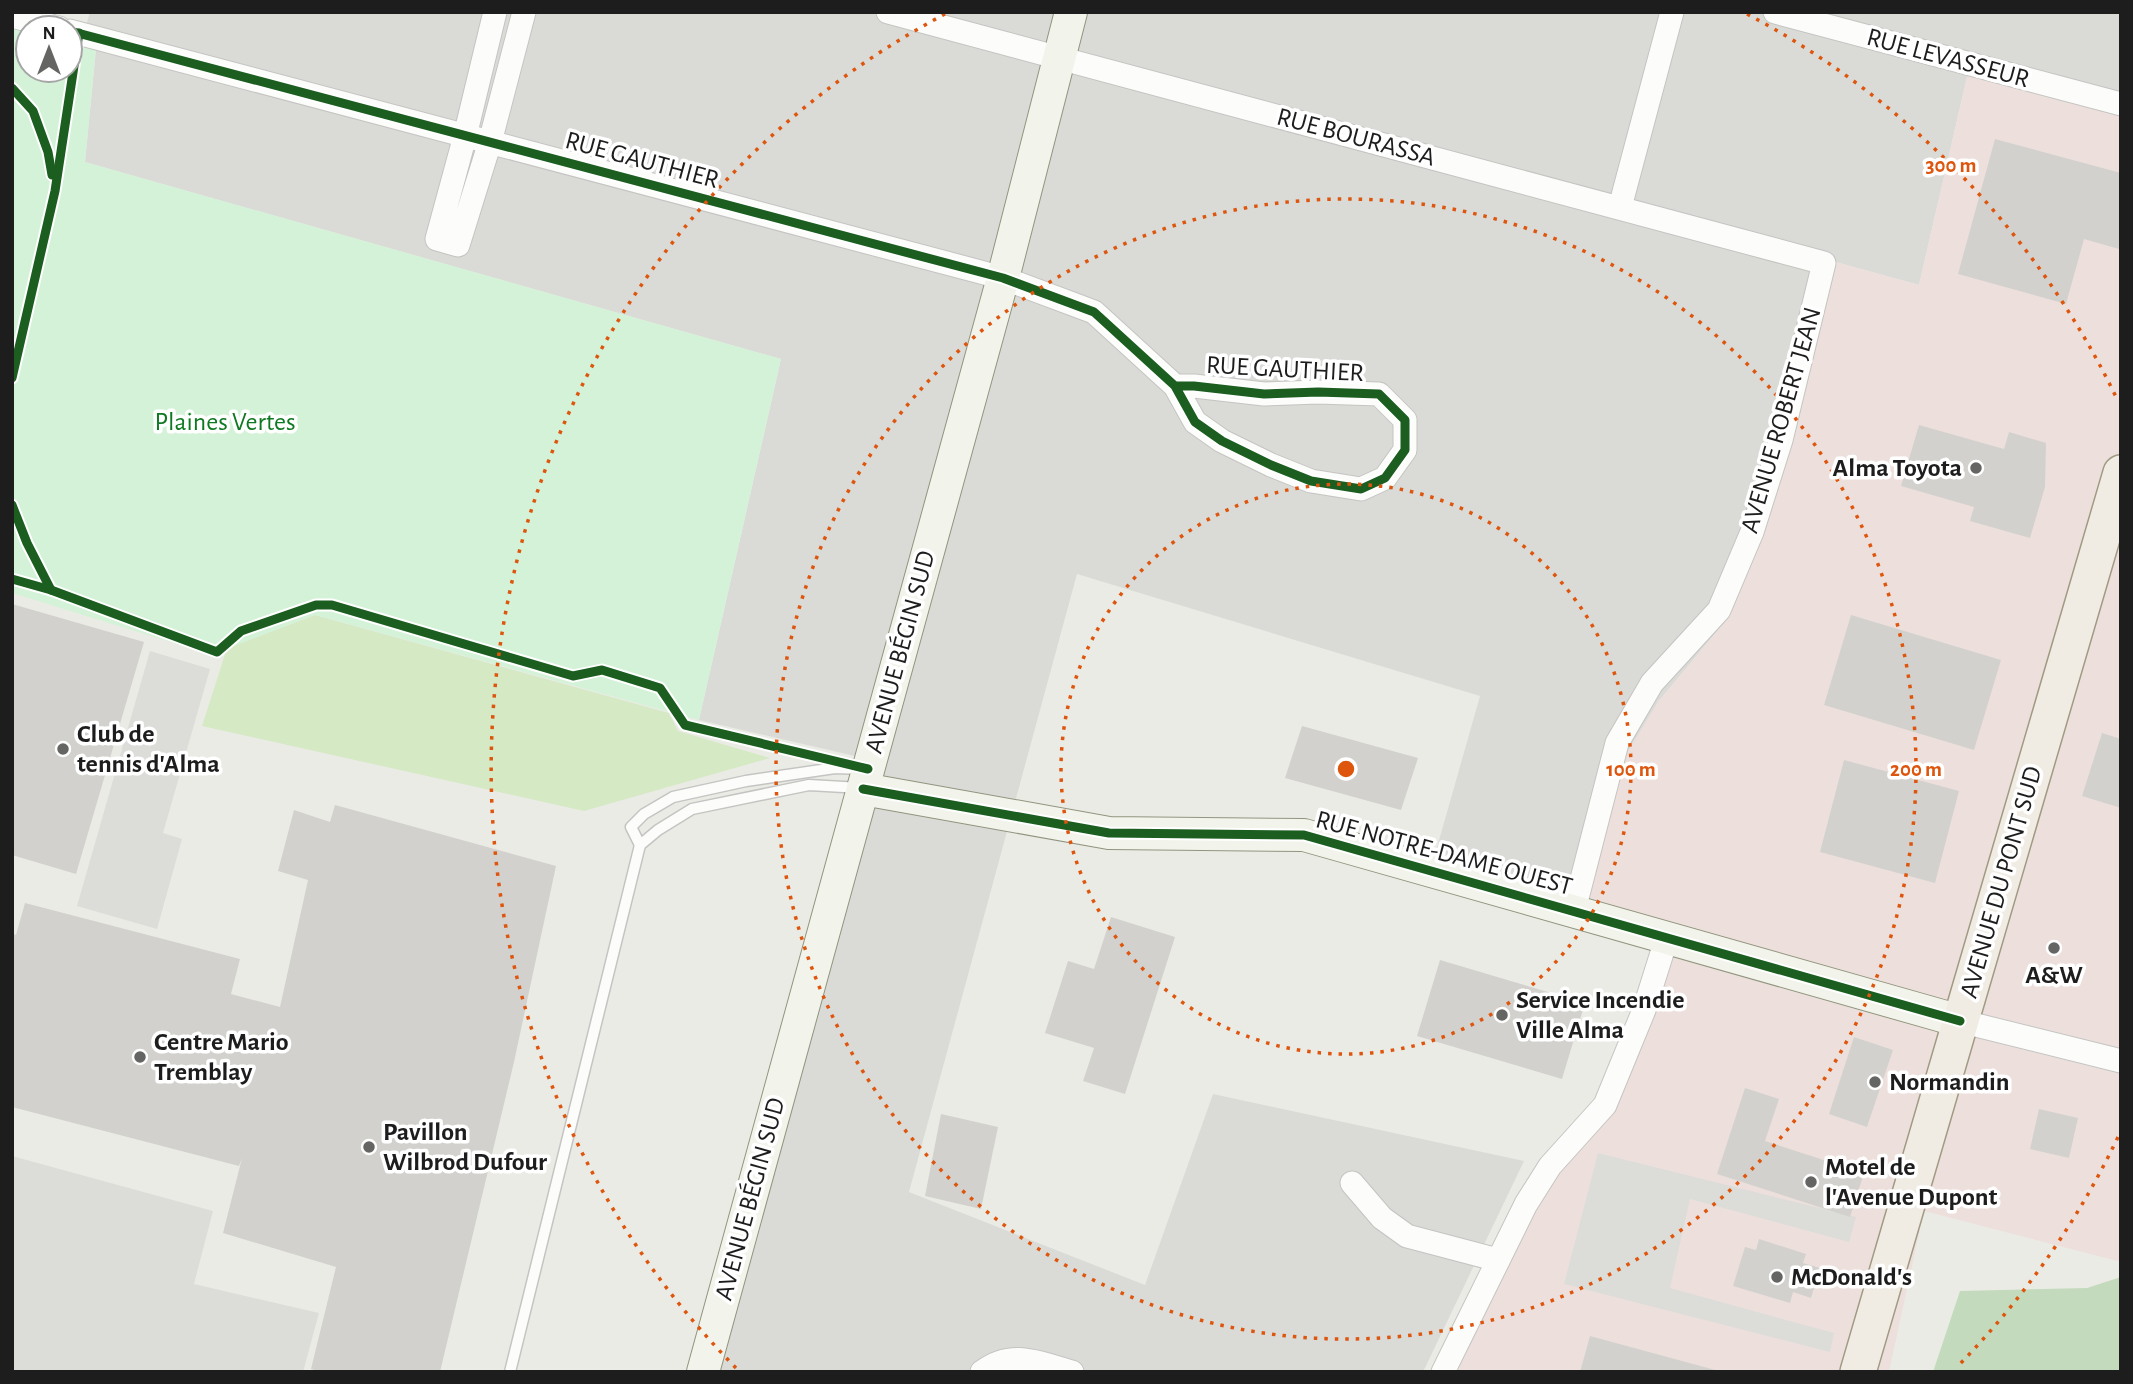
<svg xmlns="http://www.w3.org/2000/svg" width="2133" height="1384" font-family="'Alegreya Sans',sans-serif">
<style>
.residential{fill:#dadad7}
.commercial{fill:#ede0dc}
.grass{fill:#d5e9c5}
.forest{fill:#c3dabc}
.park{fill:#d4f2d7}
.parking{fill:#dcdcd9}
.building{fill:#d2d1cd}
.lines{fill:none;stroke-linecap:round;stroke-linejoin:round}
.lane-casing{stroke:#c4c4c2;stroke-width:13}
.street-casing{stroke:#c4c4c2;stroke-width:25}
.secondary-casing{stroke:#91957f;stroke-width:34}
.primary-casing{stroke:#a19a83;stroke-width:38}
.lane{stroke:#fcfcfb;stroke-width:10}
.street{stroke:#fcfcfb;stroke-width:23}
.secondary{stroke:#f2f3ea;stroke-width:32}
.primary{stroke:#f0ece4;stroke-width:35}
.cycleway-casing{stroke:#fff;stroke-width:13}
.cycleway{stroke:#1b5e20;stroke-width:9}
.ring{fill:none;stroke:#de560d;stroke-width:3.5;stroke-dasharray:3.5 7}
.poi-dot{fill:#656563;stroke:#fff;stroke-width:2.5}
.labels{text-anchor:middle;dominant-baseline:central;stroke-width:7;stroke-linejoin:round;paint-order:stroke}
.street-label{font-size:26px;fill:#1d1d1d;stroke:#fff}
.park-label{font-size:26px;fill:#0e7921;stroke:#fff}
.poi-label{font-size:26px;font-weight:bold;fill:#1d1d1d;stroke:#fff;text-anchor:start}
.centre{fill:#de560d;stroke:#fff;stroke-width:3.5}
.ring-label{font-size:21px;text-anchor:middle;font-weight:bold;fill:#de560d;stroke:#fff;stroke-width:7;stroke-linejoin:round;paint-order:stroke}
</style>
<rect width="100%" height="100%" fill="#ebebe6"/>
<polygon class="residential" points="90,12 2121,12 2121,104 1970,64 1919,285 1832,261 1729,617 1658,702 1585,902 1436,851 1480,696 1077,574 909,1192 1145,1285 1213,1094 1524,1161 1423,1372 713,1372 885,763 699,720 781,359 85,162 96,49 84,33"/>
<polygon class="commercial" points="1970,64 2121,104 2121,1262 1924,1211 1889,1372 1455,1372 1552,1176 1606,1118 1663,925 1585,902 1628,751 1658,702 1729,617 1832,261 1919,285"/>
<polygon class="grass" points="315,615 669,713 678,731 770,758 584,811 202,726 227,648"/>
<polygon class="forest" points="2121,1277 2121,1372 1933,1372 1960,1291 2087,1288"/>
<polygon class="park" points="12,26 28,30 28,70 70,70 70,42 96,49 85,162 781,359 699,720 315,615 228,648 222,658 12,593"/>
<g class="parking">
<polygon points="150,651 210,669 163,833 182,839 157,929 77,906"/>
<polygon points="1598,1153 1856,1217 1849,1242 1690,1199 1670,1288 1834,1333 1830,1352 1564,1284"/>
<polygon points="12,1156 213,1211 194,1284 319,1313 303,1372 12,1372"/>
</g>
<g class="building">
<polygon points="1995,139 2121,173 2119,249 2084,239 2066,304 1958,274"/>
<polygon points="1919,425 2004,449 2009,432 2046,443 2045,487 2030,538 1970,521 1974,507 1901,486"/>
<polygon points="12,604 144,642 76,874 12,855"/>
<polygon points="1851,615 2001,660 1974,750 1824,705"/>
<polygon points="1302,726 1418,758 1401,810 1285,778"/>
<polygon points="2102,733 2121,739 2121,808 2082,796"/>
<polygon points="1844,760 1959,791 1935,883 1820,852"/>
<polygon points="335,805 556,866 514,1062 440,1372 322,1372 311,1369 336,1267 223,1233 242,1158 239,1166 12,1107 12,933 16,935 25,903 240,959 231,994 280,1007 308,880 278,871 294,810 330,822"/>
<polygon points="1111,917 1175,937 1125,1094 1083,1081 1094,1048 1045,1033 1068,961 1094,969"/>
<polygon points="1440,960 1585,1003 1562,1079 1417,1036"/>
<polygon points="1854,1037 1893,1050 1867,1127 1829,1114"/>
<polygon points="1745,1088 1779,1099 1765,1141 1864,1173 1850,1217 1717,1174"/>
<polygon points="2039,1109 2078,1118 2069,1158 2030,1149"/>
<polygon points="941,1114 998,1127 981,1209 925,1196"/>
<polygon points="1759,1239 1806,1254 1803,1263 1820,1268 1811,1298 1793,1292 1790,1303 1733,1286 1745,1247 1756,1250"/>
<polygon points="1590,1336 1719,1371 1718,1372 1580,1372"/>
</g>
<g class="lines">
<g class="lane-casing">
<g id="lane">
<polyline points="640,845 631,827 644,814 673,797 746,781 835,768 864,769"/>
<polyline points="510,1372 640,845 658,830 692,809 809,785 861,788"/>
</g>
</g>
<g class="street-casing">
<g id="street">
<polyline points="495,12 465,136 437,239 458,245 490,142 524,12"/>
<polyline points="888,12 1824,263 1781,440 1752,532 1719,610 1652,683 1617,743 1574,910"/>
<polyline points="1775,12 2121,104"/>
<polyline points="12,16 59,28"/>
<polyline points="70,31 1003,278 1094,312 1175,386 1195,422 1222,441 1271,465 1311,481 1361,489 1385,478 1405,450 1405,420 1379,394 1318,392 1264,394 1194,386 1175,386"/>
<polyline points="1620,207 1672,12"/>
<polyline points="1960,1021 2121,1061"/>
<polyline points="1352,1183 1382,1218 1407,1236 1498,1260"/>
<path d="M982,1372C1012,1349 1039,1363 1072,1372"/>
<polyline points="1443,1372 1526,1204 1550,1166 1605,1105 1644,1010 1667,937"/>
</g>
</g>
<g class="secondary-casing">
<g id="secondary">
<polyline points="863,789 1109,833 1304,835 1960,1021"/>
<polyline points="703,1372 1003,278 1071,12"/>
</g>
</g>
<g class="primary-casing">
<polyline id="primary" points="1858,1372 2121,473"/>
</g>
<use href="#lane" class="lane"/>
<use href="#street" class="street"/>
<use href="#secondary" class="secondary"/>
<use href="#primary" class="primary"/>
<g class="cycleway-casing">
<g id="cycleway">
<polyline points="70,31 1003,278 1094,312 1175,386 1195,422 1222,441 1271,465 1311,481 1361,489 1385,478 1405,450 1405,420 1379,394 1318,392 1264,394 1194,386 1175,386"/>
<polyline points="12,88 33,111 48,152 52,175"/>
<polyline points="12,378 55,191 79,33"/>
<polyline points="12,505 27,543 51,590"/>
<polyline points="12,579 51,590 217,652 241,631 316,605 332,605 573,676 602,670 660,688 685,725 868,769"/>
<polyline points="863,789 1109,833 1304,835 1960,1021"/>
</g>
</g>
<use href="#cycleway" class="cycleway"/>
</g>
<g class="ring">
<circle cx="1346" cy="769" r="285"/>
<circle cx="1346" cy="769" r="570"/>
<path d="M2118 1137A855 855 0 0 1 1956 1368M736 1368A855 855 0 0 1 945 14M1747 14A855 855 0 0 1 2118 401"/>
</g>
<g class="poi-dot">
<circle cx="1976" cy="468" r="7"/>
<circle cx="63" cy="749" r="7"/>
<circle cx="2054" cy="948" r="7"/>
<circle cx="1502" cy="1015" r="7"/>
<circle cx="140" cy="1057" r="7"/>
<circle cx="1875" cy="1082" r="7"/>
<circle cx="369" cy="1147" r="7"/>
<circle cx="1811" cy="1182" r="7"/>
<circle cx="1777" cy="1277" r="7"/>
</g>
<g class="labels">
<g class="street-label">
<text transform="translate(1948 58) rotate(15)">RUE LEVASSEUR</text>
<text transform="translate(1356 137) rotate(15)">RUE BOURASSA</text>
<text transform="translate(642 160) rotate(15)">RUE GAUTHIER</text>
<text transform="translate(1285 369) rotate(3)">RUE GAUTHIER</text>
<text transform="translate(1781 420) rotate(-74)">AVENUE ROBERT JEAN</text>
<text transform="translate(900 652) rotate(-75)">AVENUE BÉGIN SUD</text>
<text transform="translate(1444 853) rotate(15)">RUE NOTRE-DAME OUEST</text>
<text transform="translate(2001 882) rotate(-74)">AVENUE DU PONT SUD</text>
<text transform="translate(750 1199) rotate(-75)">AVENUE BÉGIN SUD</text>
</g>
<g class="park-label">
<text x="225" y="422">Plaines Vertes</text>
</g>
<g class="poi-label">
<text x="1962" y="468" text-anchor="end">Alma Toyota</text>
<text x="77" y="734">Club de<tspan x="77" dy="30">tennis d'Alma</tspan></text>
<text x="2054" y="975" text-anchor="middle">A&amp;W</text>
<text x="1516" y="1000">Service Incendie<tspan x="1516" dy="30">Ville Alma</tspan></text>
<text x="154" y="1042">Centre Mario<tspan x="154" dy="30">Tremblay</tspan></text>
<text x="1889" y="1082">Normandin</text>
<text x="383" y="1132">Pavillon<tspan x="383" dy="30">Wilbrod Dufour</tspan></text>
<text x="1825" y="1167">Motel de<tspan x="1825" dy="30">l'Avenue Dupont</tspan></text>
<text x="1791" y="1277">McDonald's</text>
</g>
</g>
<circle cx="1346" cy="769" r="10" class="centre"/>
<g class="ring-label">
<text x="1951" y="172">300 m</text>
<text x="1631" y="776">100 m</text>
<text x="1916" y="776">200 m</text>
</g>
<rect width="2133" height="1384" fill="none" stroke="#1d1d1d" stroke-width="28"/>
<g transform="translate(49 49)"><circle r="33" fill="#ffffff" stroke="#a5a5a5" stroke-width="2"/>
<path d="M0-5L12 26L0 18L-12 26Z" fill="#656563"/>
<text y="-10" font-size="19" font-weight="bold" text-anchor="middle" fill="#1d1d1d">N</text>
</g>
</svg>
